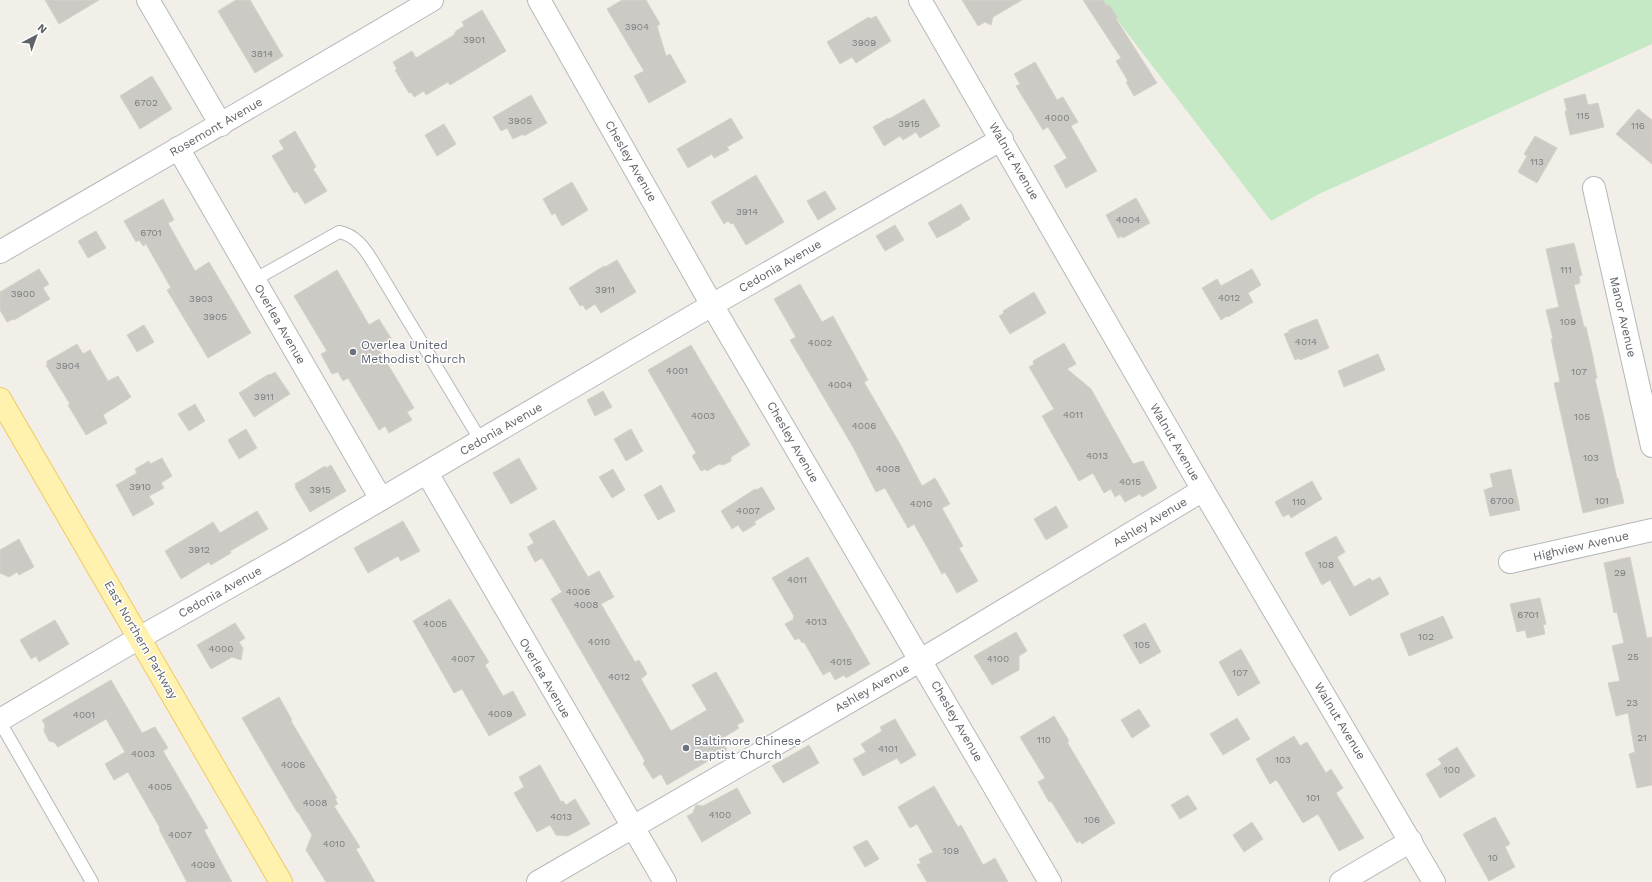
<svg xmlns="http://www.w3.org/2000/svg" width="1652" height="882" font-family="'Work Sans',sans-serif">
<style>
.green{fill:#c5e8c5}
.building{fill:#cccac5;stroke:#d6d1c6}
.lines{fill:none;stroke-linecap:round;stroke-linejoin:round}
.service-casing{stroke:#b5b8bc;stroke-width:14}
.minor-casing{stroke:#b5b8bc;stroke-width:24}
.primary-casing{stroke:#f2c960;stroke-width:24}
.service{stroke:#fff;stroke-width:12}
.minor{stroke:#fff;stroke-width:22}
.primary{stroke:#fff2af;stroke-width:22}
.worship-dot{fill:#6b7280;stroke:#fff;stroke-width:1.5}
.labels{text-anchor:middle;dominant-baseline:central;stroke-width:3;stroke-linejoin:round;paint-order:stroke}
.number-label{font-size:10px;fill:#7a7d7f}
.street-label{font-size:12px;fill:#5f6368;stroke:#fff}
.worship-label{font-size:12px;fill:#5b616d;stroke:#fff;text-anchor:start}
</style>
<rect width="100%" height="100%" fill="#f1efe8"/>
<polygon class="green" points="1102,0 1652,0 1652,44 1319,194 1271,221"/>
<g class="building">
<polygon points="45,0 99,0 59,24"/>
<polygon points="236,0 250,0 283,56 255,73 218,11"/>
<polygon points="622,0 646,0 660,24 657,26 666,56 670,54 686,82 649,103 634,76 644,71 607,9"/>
<polygon points="962,0 1022,0 993,17 991,25 985,22 978,26"/>
<polygon points="1083,0 1103,0 1107,6 1109,5 1118,18 1116,19 1157,83 1134,96 1126,82 1128,81 1116,61 1121,58"/>
<polygon points="482,10 506,51 450,85 448,82 426,95 424,91 414,97 411,92 409,93 395,70 397,69 393,62 412,51 416,58 454,35 456,31 464,26 462,22"/>
<polygon points="876,16 891,41 856,63 852,57 840,64 827,42 869,17 870,19"/>
<polygon points="1035,62 1057,100 1063,97 1073,114 1078,122 1071,126 1097,171 1066,188 1054,166 1067,158 1048,127 1043,130 1016,86 1020,84 1014,74"/>
<polygon points="152,76 172,109 140,129 120,96"/>
<polygon points="1585,94 1588,105 1598,103 1604,127 1570,135 1565,111 1567,111 1564,99"/>
<polygon points="531,95 547,123 524,136 523,134 513,139 507,128 501,131 493,117"/>
<polygon points="924,99 940,126 920,138 916,132 903,140 900,136 884,146 873,127 888,118 889,119"/>
<polygon points="1638,109 1652,120 1652,164 1616,134"/>
<polygon points="731,118 743,138 727,147 729,150 714,158 712,154 688,168 677,149"/>
<polygon points="444,124 456,144 437,156 425,135"/>
<polygon points="295,131 316,167 313,169 327,191 305,204 297,191 294,193 272,156 284,149 279,141"/>
<polygon points="1535,136 1557,148 1537,183 1518,172 1527,156 1524,154"/>
<polygon points="756,175 784,222 746,245 733,223 731,224 728,221 724,224 711,202"/>
<polygon points="572,182 588,210 562,226 555,213 552,215 543,199"/>
<polygon points="825,191 836,209 818,220 807,201"/>
<polygon points="1136,198 1150,223 1123,238 1122,236 1118,238 1106,215"/>
<polygon points="163,199 174,220 168,223 195,271 209,262 251,333 208,358 167,290 171,288 146,244 143,246 139,240 136,242 124,221"/>
<polygon points="961,204 970,219 961,224 961,225 937,238 928,223"/>
<polygon points="895,225 904,240 885,251 876,236"/>
<polygon points="96,231 106,248 88,258 78,241"/>
<polygon points="1574,243 1582,275 1579,276 1580,283 1574,285 1584,327 1586,327 1592,353 1597,378 1595,379 1605,423 1617,479 1618,478 1624,503 1583,513 1554,383 1560,382 1551,339 1553,339 1546,310 1559,307 1546,249"/>
<polygon points="617,260 636,292 601,313 595,304 586,310 583,305 580,306 569,288 604,266 605,267"/>
<polygon points="39,269 49,284 43,288 50,299 14,320 13,319 7,322 0,310 0,292"/>
<polygon points="1252,269 1261,285 1248,293 1253,302 1228,317 1227,316 1221,320 1202,288 1217,279 1221,286"/>
<polygon points="337,270 369,325 379,319 392,340 378,348 414,408 407,412 412,420 389,433 385,426 379,430 348,378 343,381 338,372 332,374 321,354 327,351 294,296"/>
<polygon points="800,284 822,322 833,316 868,380 864,382 900,444 922,486 935,478 950,504 942,508 963,546 959,548 978,581 957,593 945,572 942,574 936,563 914,524 908,528 885,488 876,492 853,447 790,340 796,337 774,299"/>
<polygon points="1034,292 1046,313 1010,334 999,316 1004,313 1003,311"/>
<polygon points="1317,319 1329,348 1300,360 1299,358 1295,360 1284,334 1289,332 1289,330"/>
<polygon points="144,325 154,342 137,352 127,335"/>
<polygon points="1064,343 1076,364 1067,369 1091,389 1133,464 1143,461 1157,488 1142,497 1140,494 1125,502 1120,494 1115,497 1111,489 1104,493 1093,473 1079,481 1042,416 1054,409 1029,367 1034,364 1033,361"/>
<polygon points="77,344 83,354 90,350 108,381 118,376 131,397 103,415 107,423 86,435 68,405 70,404 46,365 48,364 46,362"/>
<polygon points="691,345 750,445 731,457 731,461 723,465 719,464 707,471 705,469 701,471 692,456 696,453 648,370"/>
<polygon points="1378,354 1385,370 1344,387 1338,371"/>
<polygon points="275,372 290,394 254,417 239,393 269,374 270,375"/>
<polygon points="603,391 612,407 595,416 587,400"/>
<polygon points="195,404 205,421 189,431 178,414"/>
<polygon points="246,429 257,448 239,459 228,440"/>
<polygon points="631,429 643,451 626,461 614,439"/>
<polygon points="162,458 172,476 161,483 164,488 149,496 154,504 133,516 116,485 137,473 135,469 149,461 150,464"/>
<polygon points="519,458 537,489 511,504 493,473"/>
<polygon points="331,465 346,491 310,512 295,487 296,486 295,484 325,466 326,468"/>
<polygon points="613,469 625,490 612,498 599,477"/>
<polygon points="1511,469 1520,510 1490,516 1484,490 1493,487 1490,474"/>
<polygon points="1312,481 1322,499 1291,518 1289,514 1283,517 1275,502"/>
<polygon points="661,485 675,511 658,520 644,495"/>
<polygon points="762,487 775,509 754,522 756,524 743,532 738,525 732,529 721,511 755,489 756,490"/>
<polygon points="1056,506 1068,527 1046,540 1034,519"/>
<polygon points="257,511 268,529 230,551 231,553 211,565 209,562 181,579 165,551 213,522 220,533"/>
<polygon points="554,520 588,577 599,571 614,597 601,604 635,662 639,660 647,674 641,679 671,731 707,710 692,685 716,672 744,721 737,725 739,728 721,739 727,750 667,785 661,774 653,779 643,763 645,761 551,599 562,592 542,558 535,562 527,547 534,543 529,534"/>
<polygon points="403,521 420,551 401,561 398,556 368,573 354,548"/>
<polygon points="1336,536 1345,552 1337,557 1354,587 1370,578 1372,581 1380,577 1389,594 1350,616 1330,580 1322,585 1305,553"/>
<polygon points="19,539 34,567 19,575 17,572 9,577 0,573 0,550"/>
<polygon points="808,557 870,664 846,678 844,675 835,680 830,671 823,675 804,642 802,643 799,638 795,640 785,624 794,619 793,618 794,616 772,578"/>
<polygon points="1630,557 1647,638 1652,637 1652,785 1637,788 1629,754 1635,752 1628,713 1616,716 1608,683 1620,681 1612,646 1624,643 1617,612 1614,613 1604,563"/>
<polygon points="1540,598 1546,624 1543,625 1545,634 1527,638 1525,630 1517,632 1510,604"/>
<polygon points="450,599 489,662 485,665 503,696 513,691 526,715 489,736 462,689 454,693 413,621"/>
<polygon points="1443,616 1453,638 1409,656 1400,634"/>
<polygon points="55,620 69,644 39,662 36,656 31,659 20,640"/>
<polygon points="235,623 245,638 239,642 243,648 241,660 232,657 211,669 197,645"/>
<polygon points="1145,623 1161,652 1140,664 1123,635"/>
<polygon points="1016,632 1027,651 1019,656 1019,670 992,685 974,656"/>
<polygon points="1241,649 1260,683 1238,696 1219,662"/>
<polygon points="111,680 142,733 155,727 168,748 163,751 208,828 204,830 232,882 187,882 159,829 160,828 128,772 114,780 105,764 125,752 106,719 58,747 54,742 49,741 44,731 45,725 42,720"/>
<polygon points="279,697 292,720 291,721 337,798 335,799 338,804 334,806 360,847 356,849 375,882 326,882 306,850 312,835 298,812 297,812 242,718"/>
<polygon points="1139,709 1150,726 1132,738 1121,720"/>
<polygon points="1054,716 1069,741 1067,742 1115,823 1082,844 1080,841 1077,843 1051,801 1049,802 1038,782 1045,778 1020,737"/>
<polygon points="1237,718 1250,739 1223,755 1210,734"/>
<polygon points="895,719 916,755 901,764 897,758 863,776 853,759 866,752 861,744 882,731 880,727"/>
<polygon points="1294,736 1300,746 1307,742 1326,773 1331,769 1343,788 1336,793 1364,838 1339,851 1318,814 1303,823 1278,782 1276,780 1270,784 1256,759"/>
<polygon points="809,745 819,763 783,783 772,766"/>
<polygon points="1457,747 1475,776 1440,798 1426,774 1442,764 1438,759"/>
<polygon points="540,765 561,802 563,801 566,805 575,799 590,824 568,836 556,835 550,825 537,832 514,793 524,787 519,777"/>
<polygon points="934,786 958,827 961,825 983,865 995,858 1008,882 927,882 917,865 921,863 919,859 933,852 917,824 910,828 898,807"/>
<polygon points="737,788 751,813 702,842 687,816 693,813 696,805 703,806"/>
<polygon points="1188,795 1197,809 1180,819 1171,805"/>
<polygon points="1495,817 1510,844 1505,847 1515,867 1489,881 1463,834"/>
<polygon points="1252,822 1263,839 1244,852 1233,835"/>
<polygon points="867,840 879,859 865,867 853,847"/>
</g>
<g class="lines">
<g class="service-casing">
<g id="service">
<path d="M254,280L339,232C356,235 365,249 373,262L481,441"/>
<polyline points="0,722 92,882"/>
</g>
</g>
<g class="minor-casing">
<g id="minor">
<polyline points="148,0 221,125"/>
<polyline points="539,0 712,305 1050,882"/>
<polyline points="920,0 1203,490 1434,882"/>
<polyline points="178,148 381,499"/>
<polyline points="1594,188 1652,446"/>
<path d="M0,252C144,168 289,85 432,0"/>
<polyline points="427,473 665,882"/>
<polyline points="1510,562 1652,530"/>
<polyline points="0,720 139,638 291,552 712,305 1002,139"/>
<polyline points="538,882 921,660 1203,490"/>
<polyline points="1341,882 1411,841"/>
</g>
</g>
<g class="primary-casing">
<polyline id="primary" points="0,399 281,882"/>
</g>
<use href="#service" class="service"/>
<use href="#minor" class="minor"/>
<use href="#primary" class="primary"/>
</g>
<g class="worship-dot">
<circle cx="353" cy="352" r="4"/>
<circle cx="686" cy="748" r="4"/>
</g>
<g class="labels">
<g class="number-label">
<text x="637" y="26">3904</text>
<text x="474" y="39">3901</text>
<text x="864" y="42">3909</text>
<text x="262" y="53">3814</text>
<text x="146" y="102">6702</text>
<text x="1583" y="115">115</text>
<text x="1057" y="117">4000</text>
<text x="520" y="120">3905</text>
<text x="909" y="123">3915</text>
<text x="1638" y="125">116</text>
<text x="1537" y="161">113</text>
<text x="747" y="211">3914</text>
<text x="1128" y="219">4004</text>
<text x="151" y="232">6701</text>
<text x="1566" y="269">111</text>
<text x="605" y="289">3911</text>
<text x="23" y="293">3900</text>
<text x="1229" y="297">4012</text>
<text x="201" y="298">3903</text>
<text x="215" y="316">3905</text>
<text x="1568" y="321">109</text>
<text x="1306" y="341">4014</text>
<text x="820" y="342">4002</text>
<text x="68" y="365">3904</text>
<text x="677" y="370">4001</text>
<text x="1579" y="371">107</text>
<text x="840" y="384">4004</text>
<text x="264" y="396">3911</text>
<text x="1073" y="414">4011</text>
<text x="703" y="415">4003</text>
<text x="1582" y="416">105</text>
<text x="864" y="425">4006</text>
<text x="1097" y="455">4013</text>
<text x="1591" y="457">103</text>
<text x="888" y="468">4008</text>
<text x="1130" y="481">4015</text>
<text x="140" y="486">3910</text>
<text x="320" y="489">3915</text>
<text x="1502" y="500">6700</text>
<text x="1602" y="500">101</text>
<text x="1299" y="501">110</text>
<text x="921" y="503">4010</text>
<text x="748" y="510">4007</text>
<text x="199" y="549">3912</text>
<text x="1326" y="564">108</text>
<text x="1620" y="572">29</text>
<text x="797" y="579">4011</text>
<text x="578" y="591">4006</text>
<text x="586" y="604">4008</text>
<text x="1528" y="614">6701</text>
<text x="816" y="621">4013</text>
<text x="435" y="623">4005</text>
<text x="1426" y="636">102</text>
<text x="599" y="641">4010</text>
<text x="1142" y="644">105</text>
<text x="221" y="648">4000</text>
<text x="1633" y="656">25</text>
<text x="463" y="658">4007</text>
<text x="998" y="658">4100</text>
<text x="841" y="661">4015</text>
<text x="1240" y="672">107</text>
<text x="619" y="676">4012</text>
<text x="1632" y="702">23</text>
<text x="500" y="713">4009</text>
<text x="84" y="714">4001</text>
<text x="1642" y="737">21</text>
<text x="1044" y="739">110</text>
<text x="888" y="748">4101</text>
<text x="143" y="753">4003</text>
<text x="1283" y="759">103</text>
<text x="293" y="764">4006</text>
<text x="1452" y="769">100</text>
<text x="160" y="786">4005</text>
<text x="1313" y="797">101</text>
<text x="315" y="802">4008</text>
<text x="720" y="814">4100</text>
<text x="561" y="816">4013</text>
<text x="1092" y="819">106</text>
<text x="180" y="834">4007</text>
<text x="334" y="843">4010</text>
<text x="951" y="850">109</text>
<text x="1493" y="857">10</text>
<text x="203" y="864">4009</text>
</g>
<g class="street-label">
<text transform="translate(216 127) rotate(-30)">Rosemont Avenue</text>
<text transform="translate(631 161) rotate(60)">Chesley Avenue</text>
<text transform="translate(1014 161) rotate(60)">Walnut Avenue</text>
<text transform="translate(780 266) rotate(-30)">Cedonia Avenue</text>
<text transform="translate(1623 317) rotate(77)">Manor Avenue</text>
<text transform="translate(280 324) rotate(60)">Overlea Avenue</text>
<text transform="translate(501 429) rotate(-30)">Cedonia Avenue</text>
<text transform="translate(793 442) rotate(60)">Chesley Avenue</text>
<text transform="translate(1175 442) rotate(60)">Walnut Avenue</text>
<text transform="translate(1150 522) rotate(-31)">Ashley Avenue</text>
<text transform="translate(1581 546) rotate(-13)">Highview Avenue</text>
<text transform="translate(220 592) rotate(-29)">Cedonia Avenue</text>
<text transform="translate(141 640) rotate(60)">East Northern Parkway</text>
<text transform="translate(545 678) rotate(60)">Overlea Avenue</text>
<text transform="translate(872 688) rotate(-30)">Ashley Avenue</text>
<text transform="translate(957 721) rotate(60)">Chesley Avenue</text>
<text transform="translate(1340 721) rotate(59)">Walnut Avenue</text>
</g>
<g class="worship-label">
<text x="361" y="345">Overlea United<tspan x="361" dy="14">Methodist Church</tspan></text>
<text x="694" y="741">Baltimore Chinese<tspan x="694" dy="14">Baptist Church</tspan></text>
</g>
</g>
<g transform="translate(36 36) rotate(41)" stroke="#ffffff" stroke-width="3" paint-order="stroke">
<path d="M0-3L7 15L0 10L-7 15Z" fill="#5f6368"/>
<text y="-6" font-size="11" font-weight="bold" text-anchor="middle" fill="#5f6368">N</text>
</g>
</svg>
